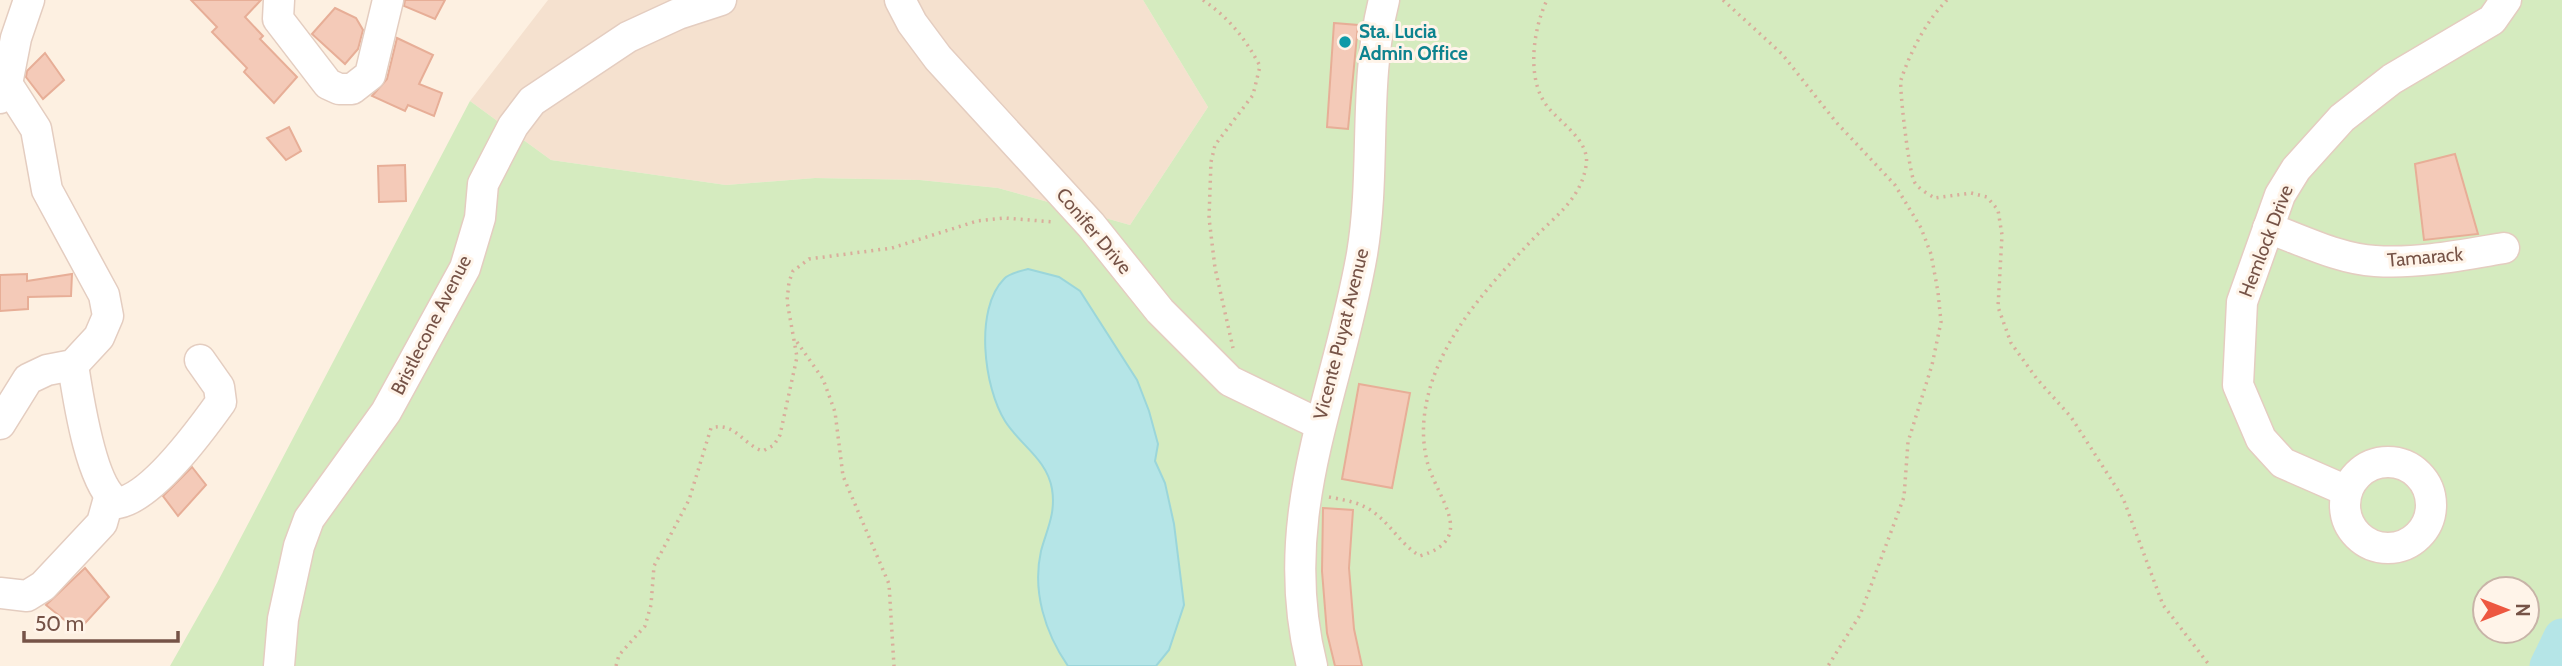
<svg xmlns="http://www.w3.org/2000/svg" width="2562" height="666" font-family="Cabin,sans-serif">
<style>
.residential{fill:#f5e1cf}
.green{fill:#d5ebbf;fill-rule:evenodd}
.water{fill:#b5e5e7;stroke:#9bd6da;stroke-width:2}
.lines{fill:none;stroke-linecap:round;stroke-linejoin:round}
.river{stroke:#b5e5e7;stroke-width:37}
.building{fill:#f4cab8;stroke:#e7ae97;stroke-width:2}
.minor-casing{stroke:#e4cdc0;stroke-width:33}
.path{stroke:#d9ad9b;stroke-width:3.5;stroke-dasharray:2 5;stroke-linecap:butt}
.minor{stroke:#fff;stroke-width:30}
.culture-dot{fill:#0f9aa8;stroke:#fff4e9;stroke-width:2.5}
.labels{text-anchor:middle;dominant-baseline:central;stroke-width:6;stroke-linejoin:round;paint-order:stroke}
.culture-label{font-size:19px;font-weight:bold;fill:#0d838f;stroke:#fff4e9;text-anchor:start}
.street-label{font-size:19px;fill:#765347;stroke:#fff4e9}
</style>
<rect width="100%" height="100%" fill="#fdf0e1"/>
<polygon class="residential" points="548,0 1143,0 1208,107 1130,225 998,188 920,180 815,178 726,185 551,160 470,101"/>
<path class="green" d="M1143,0H2562V637L2548,666H170L217,583L470,101L551,160L726,185L815,178L920,180L998,188L1130,225L1208,107ZM2485,589H2527V631H2485Z"/>
<path class="water" d="M1028,269L1059,277L1080,291L1137,380L1149,411L1158,444L1155,461L1165,483L1174,524L1184,605L1169,650L1156,666H1068C1045,633 1032,591 1041,551C1047,529 1056,513 1052,489C1047,459 1020,445 1005,421C984,388 974,309 1004,279C1009,273 1021,271 1028,269Z"/>
<g class="lines">
<polyline class="river" points="2548,666 2562,637"/>
</g>
<g class="building">
<polygon points="191,0 261,0 245,17 263,36 260,39 297,77 274,103 244,72 247,68 212,32 217,27"/>
<polygon points="405,0 445,0 435,19 404,6"/>
<polygon points="335,8 356,18 363,30 358,49 345,64 312,34"/>
<polygon points="1334,23 1358,25 1348,129 1327,127"/>
<polygon points="397,38 433,55 419,84 442,93 434,116 408,105 405,111 372,96 387,79"/>
<polygon points="45,53 64,80 43,99 26,77 27,71"/>
<polygon points="289,127 301,151 286,160 267,138"/>
<polygon points="2455,154 2478,234 2424,240 2415,164"/>
<polygon points="405,165 406,201 379,202 378,166"/>
<polygon points="27,274 27,281 72,274 71,296 28,297 28,309 0,311 0,275"/>
<polygon points="1359,384 1410,393 1392,488 1342,479"/>
<polygon points="192,467 206,485 178,516 163,496"/>
<polygon points="1323,508 1353,510 1349,568 1354,629 1362,666 1335,666 1327,633 1322,571"/>
<polygon points="85,568 109,597 78,631 46,605"/>
</g>
<g class="lines">
<g class="minor-casing">
<g id="minor">
<polyline points="279,0 278,19 328,84 339,89 352,89 370,75 388,0"/>
<polyline points="900,0 912,23 938,58 1091,225 1160,311 1230,381 1319,424"/>
<polyline points="0,98 7,84 16,38 29,0"/>
<path d="M2268,228C2302,240 2339,259 2375,261C2418,264 2462,255 2504,248"/>
<path d="M73,365C78,397 91,487 118,503C152,497 201,430 221,402L219,387L200,360"/>
<polyline points="0,424 28,379 47,370 73,365 99,337 108,316 104,295 47,190 36,129 7,84"/>
<circle cx="2388" cy="505" r="43"/>
<polyline points="2347,491 2283,463 2261,439 2238,385 2242,302 2280,195 2296,169 2342,118 2392,79 2492,20 2506,0"/>
<polyline points="0,593 27,596 43,586 102,523 109,498"/>
<polyline points="279,666 283,619 299,546 309,519 386,412 465,268 480,218 483,184 513,126 532,101 628,37 678,14 721,0"/>
<path d="M1312,666C1274,515 1337,398 1362,254C1376,170 1363,83 1384,0"/>
</g>
</g>
<g class="path">
<path d="M1203,0C1229,18 1245,38 1260,66L1253,95L1215,145L1211,162L1209,218L1215,268L1233,348"/>
<polyline points="1723,0 1782,54 1836,122 1895,185 1921,228 1931,254 1938,292 1941,322 1932,365 1908,442 1904,497 1860,615 1828,666"/>
<path d="M1947,0C1927,20 1910,52 1901,80C1899,87 1909,172 1914,181C1917,188 1928,194 1935,198L1971,193L1987,197L1998,210L2002,235L1998,307L2011,343L2037,379L2071,417L2123,498L2163,605L2210,666"/>
<polyline points="797,342 823,379 835,412 843,476 889,584 894,666"/>
<path d="M1329,497C1344,500 1359,502 1372,511C1391,524 1400,544 1420,556C1479,538 1436,498 1427,461C1421,436 1423,413 1430,388C1447,330 1493,281 1535,237C1556,216 1581,198 1586,166C1591,141 1560,123 1547,106C1526,79 1533,29 1547,0"/>
<path d="M616,666L619,655L645,626L651,605L654,566L689,500L711,428C735,421 743,445 763,451L774,445L780,435L797,357L787,301L789,282L793,271L809,259L892,248L977,221L1005,218L1054,222"/>
</g>
<use href="#minor" class="minor"/>
</g>
<circle class="culture-dot" cx="1345" cy="42" r="7"/>
<g class="labels">
<g class="culture-label">
<text x="1359" y="31">Sta. Lucia<tspan x="1359" dy="22">Admin Office</tspan></text>
</g>
<g class="street-label">
<text transform="translate(1094 231) rotate(50)">Conifer Drive</text>
<text transform="translate(2266 241) rotate(-69)">Hemlock Drive</text>
<text transform="translate(2425 257) rotate(-5)">Tamarack</text>
<text transform="translate(431 325) rotate(-63)">Bristlecone Avenue</text>
<text transform="translate(1341 334) rotate(-76)">Vicente Puyat Avenue</text>
</g>
</g>
<g transform="translate(2506 610) rotate(90)"><circle r="33" fill="#fff4e9" stroke="#c8b4a8" stroke-width="2"/>
<path d="M0-5L12 26L0 18L-12 26Z" fill="#ed5740"/>
<text y="-10" font-size="19" font-weight="bold" text-anchor="middle" fill="#765347">N</text>
</g>
<path d="M24 631v10h154v-10" fill="none" stroke="#765347" stroke-width="3.5"/>
<text x="35" y="631" font-size="21" fill="#765347" stroke="#fff4e9" stroke-width="5" paint-order="stroke">50 m</text>
</svg>
